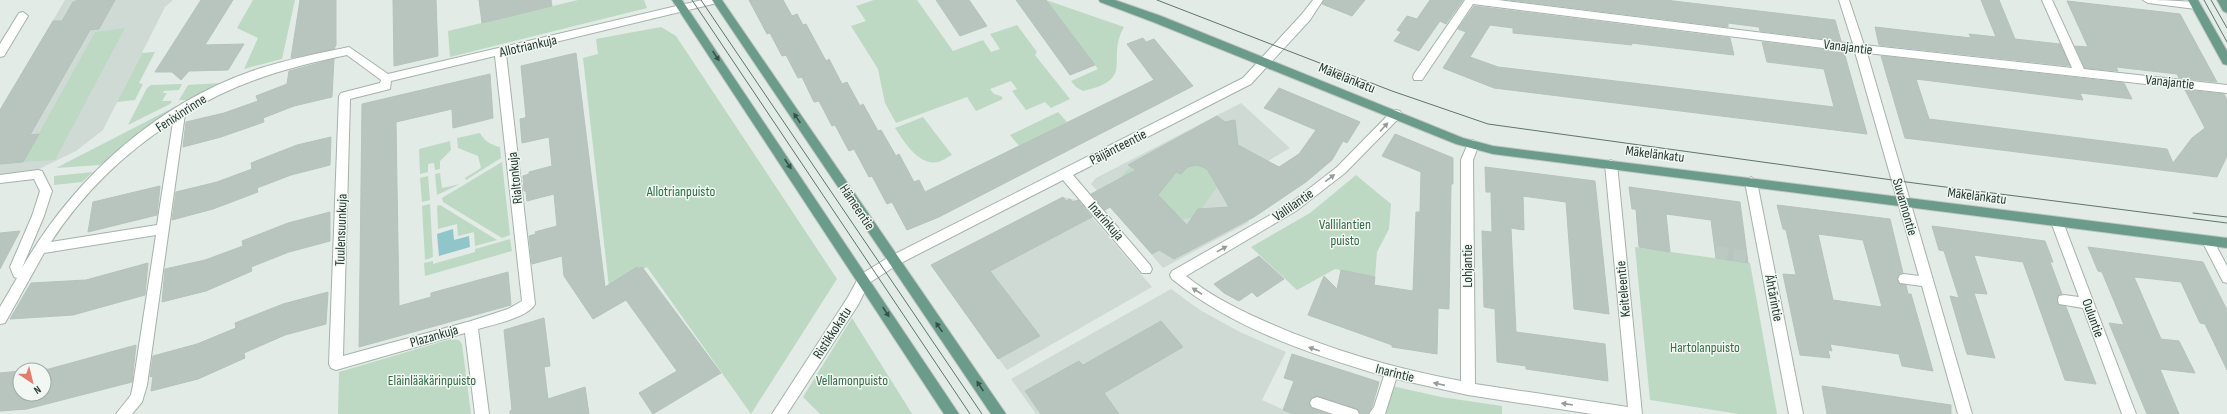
<svg xmlns="http://www.w3.org/2000/svg" width="2227" height="414" font-family="'Sofia Sans Condensed',sans-serif">
<style>
.built{fill:#d0dad5}
.green{fill:#bdd9c3}
.water{fill:#90c5ca}
.building{fill:#b8c5bf;stroke:#b5c3bc;fill-rule:evenodd}
.lines{fill:none;stroke-linecap:round;stroke-linejoin:round}
.minor-tunnel{stroke:#bcc8c2;stroke-width:12;stroke-dasharray:12 6;stroke-linecap:butt}
.minor-casing{stroke:#a5b2ac;stroke-width:2}
.major-casing{stroke:#c2c8c6;stroke-width:2}
.minor{fill:#fff;fill-rule:evenodd}
.major{fill:#6b9b8b;fill-rule:evenodd}
.tram{stroke:#5e756d;stroke-width:1}
.oneway{fill:#365248}
.oneway2{fill:#929c98}
.labels{text-anchor:middle;dominant-baseline:central;stroke-width:3;stroke-linejoin:round;paint-order:stroke}
.street-label{font-size:14px;fill:#243a32;stroke:#f2f7f4}
.park-label{font-size:14px;fill:#336c44;stroke:#f2f7f4}
</style>
<rect width="100%" height="100%" fill="#e2ebe6"/>
<g class="built">
<polygon points="65,0 173,0 165,7 103,130 76,151 35,171 0,175 0,110"/>
<polygon points="1241,103 1290,148 1219,190 1249,222 1163,268 1091,184 1096,178"/>
<polygon points="1063,197 1077,200 1152,287 1007,370 931,265"/>
<polygon points="1171,289 1200,310 1240,332 1286,352 1262,400 1293,414 1036,414 1011,379"/>
</g>
<g class="green">
<polygon points="253,0 295,0 282,59 244,69 258,38 237,28"/>
<polygon points="578,0 644,0 647,8 450,57 448,31"/>
<polygon points="874,0 917,0 953,51 983,40 991,52 1000,49 990,34 1017,25 1037,52 1035,55 1070,99 1051,108 1045,102 1026,110 1012,91 1017,89 1011,81 990,89 994,94 1001,96 1003,99 976,111 967,97 896,123 885,103 878,69 851,26 866,21 856,6"/>
<path d="M1046,0L1124,27C1105,60 1137,79 1083,91L1076,87L1071,81L1098,69Z"/>
<polygon points="661,27 676,36 837,279 751,414 647,267 609,287 583,58 598,54 596,39"/>
<polygon points="125,28 55,160 23,162 95,32"/>
<polygon points="155,52 139,83 143,84 135,100 117,102 142,53"/>
<polygon points="222,83 189,100 158,119 100,165 56,168 188,100 179,100 188,85"/>
<polygon points="182,84 179,90 164,91 163,93 167,93 162,101 172,101 170,104 128,125 147,88 151,85"/>
<polygon points="1058,112 1067,122 1019,146 1010,135"/>
<path d="M923,117L952,155C948,157 942,161 938,162C918,166 904,141 895,128Z"/>
<path d="M480,133C484,141 491,145 500,147L501,158L466,180L465,178L481,168L478,156L458,148L457,138Z"/>
<polygon points="450,141 451,150 440,161 440,169 435,170 434,163 428,164 428,172 420,174 419,149"/>
<polygon points="502,162 510,235 502,238 443,202 442,198"/>
<path d="M1197,165L1207,169L1217,187L1201,209H1198L1192,218L1182,219C1164,201 1137,196 1117,180L1131,167L1176,172L1181,174L1188,167Z"/>
<polygon points="93,172 82,182 54,185 54,176"/>
<polygon points="440,173 442,188 460,184 437,195 435,174"/>
<polygon points="1356,175 1391,204 1389,229 1377,252 1375,277 1335,269 1297,290 1251,247 1310,213"/>
<polygon points="428,176 430,200 422,202 420,178"/>
<polygon points="430,204 433,257 425,260 422,206"/>
<polygon points="440,205 497,240 475,246 474,232 458,236 457,224 438,229 437,206"/>
<polygon points="510,239 512,251 425,276 424,263 433,261 433,264 475,252 475,249"/>
<polygon points="1635,247 1750,263 1777,414 1739,414 1650,400"/>
<polygon points="852,318 904,401 912,414 820,414 803,397"/>
<polygon points="451,339 459,340 462,344 471,414 338,414 339,372"/>
<polygon points="1392,386 1441,397 1502,406 1502,414 1386,414"/>
</g>
<polygon class="water" points="453,229 454,240 469,236 470,247 439,256 437,234"/>
<g class="building">
<polygon points="79,0 115,0 99,29 90,30 30,135 39,134 23,162 0,164 0,110 53,21 62,21 73,2"/>
<polygon points="201,0 233,0 205,45 244,44 228,70 189,71 181,80 172,72 155,72"/>
<polygon points="300,0 336,0 336,45 334,49 291,58"/>
<polygon points="393,0 436,0 438,56 394,66"/>
<polygon points="479,0 551,0 552,6 482,23"/>
<polygon points="749,0 783,0 792,16 797,14 803,25 806,24 826,61 829,59 842,84 847,82 860,106 863,104 878,131 881,130 896,156 899,154 914,182 919,180 925,192 1154,80 1127,44 1143,38 1146,42 1154,39 1193,86 939,217 907,230 892,202 887,204 872,176 869,177 854,149 849,151 835,125 832,126 819,101 814,102 802,77 798,78 786,55 782,56 770,33 767,34"/>
<polygon points="936,0 969,0 987,26 960,36"/>
<polygon points="1016,0 1046,0 1095,65 1070,75"/>
<polygon points="1324,0 1365,0 1352,16 1322,4"/>
<polygon points="1430,0 1463,0 1446,24 1440,21 1419,51 1394,41 1401,32 1397,30 1407,16 1417,19"/>
<polygon points="1510,0 1665,0 1835,20 1841,41 1760,31 1759,27 1728,23 1728,27"/>
<polygon points="1981,0 1999,0 2015,39 2060,44 2070,66 1879,45 1875,27 1971,38 1969,34 1996,37"/>
<polygon points="2067,1 2180,14 2217,82 2179,78 2177,74 2116,67 2118,71 2085,68 2075,46 2088,47"/>
<polygon points="1474,6 1730,38 1734,55 1631,43 1632,45 1513,33 1513,28 1490,25 1470,57 1498,67 1834,107 1824,69 1767,62 1762,42 1844,52 1867,134 1494,88 1443,68 1466,32 1458,29"/>
<polygon points="576,53 605,287 637,267 639,269 642,267 721,373 653,414 639,393 677,371 626,300 593,319 564,276 562,256 532,264 529,236 536,234 535,232 557,226 554,194 527,201 526,191 524,191 523,176 529,174 529,172 552,166 549,137 522,143 520,119 525,118 526,116 521,66"/>
<polygon points="1881,56 2124,83 2132,99 2080,93 2083,100 1916,79 1929,119 2167,149 2173,163 2192,138 2205,128 2185,90 2224,94 2227,100 2227,156 2217,177 1905,138"/>
<polygon points="334,59 332,97 294,106 263,118 264,122 221,137 183,147 186,122 224,113 258,101 256,96 287,84 289,71"/>
<polygon points="490,74 493,118 453,128 452,109 396,122 399,306 431,297 431,293 508,272 511,305 359,347 362,104"/>
<path d="M1279,88L1360,122L1347,143L1343,141L1332,160L1306,182L1254,217L1174,259L1159,250L1152,254L1110,207L1105,210L1091,194L1136,170L1128,165L1217,116L1225,122L1235,120L1238,145L1279,167L1299,154L1316,130L1264,108ZM1197,165L1207,169L1229,207L1198,209L1187,225L1158,195L1176,172L1181,174L1188,167Z"/>
<polygon points="1395,134 1453,158 1453,184 1451,184 1449,309 1438,308 1437,354 1392,347 1392,345 1308,315 1324,276 1337,289 1341,270 1375,277 1374,285 1413,291 1416,212 1420,212 1421,172 1382,156"/>
<polygon points="331,137 330,165 291,175 257,188 258,192 213,209 172,220 176,192 217,182 252,169 251,163 297,145"/>
<polygon points="1485,167 1595,181 1609,314 1574,309 1566,202 1523,196 1524,230 1511,228 1516,332 1605,344 1608,381 1526,369 1526,366 1497,362 1495,309 1484,307 1482,231 1492,232 1491,192 1486,192"/>
<polygon points="160,186 157,215 88,232 93,202"/>
<polygon points="1629,187 1740,202 1748,263 1716,258 1711,220 1666,214 1670,252 1639,247 1636,209 1632,209"/>
<polygon points="1063,197 1066,201 1070,199 1073,202 1078,200 1092,217 990,271 1040,336 998,359 931,265"/>
<path d="M1777,205L1890,219L1903,273L1899,274L1897,280L1900,284L1906,285L1908,294H1911L1933,371L1902,366L1899,354L1830,344L1832,351L1828,350L1830,358L1800,355L1783,274L1796,275L1786,230L1783,229ZM1818,234L1863,240L1882,307L1833,300Z"/>
<polygon points="330,212 330,241 289,252 251,267 252,271 206,291 162,302 165,269 205,260 243,246 242,241 288,223"/>
<polygon points="1932,226 2045,241 2053,262 2050,262 2062,294 2058,296 2058,304 2066,307 2096,384 2065,380 2023,262 1974,255 1987,294 1974,293 1995,358 1967,354 1950,296 1959,298 1944,251 1939,250"/>
<polygon points="20,231 0,269 0,233"/>
<polygon points="2088,247 2203,262 2227,310 2227,370 2205,324 2200,323 2181,282 2134,277 2161,339 2179,341 2195,373 2160,369 2179,414 2147,414 2109,323 2124,325 2102,272 2098,271"/>
<polygon points="1259,256 1284,279 1257,297 1252,292 1239,301 1224,293 1214,284"/>
<polygon points="148,263 145,295 73,315 10,319 31,283 86,280"/>
<polygon points="328,292 326,324 285,335 244,353 245,358 198,379 151,391 153,376 150,377 153,356 197,344 236,328 235,323 283,304"/>
<polygon points="544,318 550,366 544,367 548,399 585,387 589,414 510,414 510,411 512,410 504,330"/>
<polygon points="1161,321 1183,347 1104,393 1119,414 1041,414 1025,391 1079,361 1083,365"/>
<polygon points="136,345 132,382 27,409 0,411 0,373 20,371 20,394 44,394 44,370 36,370 49,369"/>
<polygon points="1292,354 1379,382 1372,407 1368,414 1360,414 1357,409 1317,396 1311,398 1309,402 1311,408 1328,414 1293,414 1283,410 1294,381 1284,378"/>
<polygon points="1822,386 1951,405 1951,414 1827,414"/>
</g>
<g class="lines">
<polyline class="minor-tunnel" points="1716,252 1747,257"/>
<g class="minor-casing">
<g id="minor">
<path d="M702,0H722L717,3L506,54L535,304C529,317 492,325 478,329L489,414H475L465,333L336,370L331,368L329,364L339,96L341,93L380,83L381,80L347,55C289,67 235,82 185,114L147,385L142,402L132,414H116L131,395L133,385L156,235L44,253L5,323L0,324V307L17,278L14,277L10,267L32,216L40,191L34,179L0,183V175L38,170L42,171L52,191L44,216L22,268C73,179 155,105 252,71C284,60 316,54 349,47L388,74ZM495,56L522,301L508,309L471,321L343,356L350,99L390,89L391,81ZM173,122L157,225L51,242C82,194 125,152 173,122Z"/>
<polygon points="1313,0 1323,0 1310,20 1251,84 1073,175 1150,265 1152,269 1150,273 1142,273 1063,180 897,265 869,283 858,305 787,414 772,414 848,297 860,275 889,257 1243,78 1302,14"/>
<polygon points="1465,0 1498,0 1853,44 1839,0 1849,0 1864,45 2072,68 2042,0 2052,0 2084,69 2227,85 2227,93 1867,53 1972,414 1958,414 1922,286 1900,283 1898,279 1900,275 1904,274 1919,276 1855,52 1473,4 1422,80 1414,80 1413,77 1414,74"/>
<path d="M2143,0C2154,0 2195,0 2201,5L2196,9L2148,3Z"/>
<polygon points="23,12 28,16 4,56 0,57 0,44 19,13"/>
<path d="M1396,110L1400,111L1402,114L1400,117L1345,173L1296,211L1186,276C1208,294 1235,308 1262,320C1326,349 1392,368 1461,381V160L1469,141L1473,140L1479,144L1473,160L1475,384L1628,407L1605,164L1611,160L1617,164L1642,414H1592L1468,395L1396,379L1385,414H1369L1374,407L1384,376C1310,354 1232,328 1172,279L1170,275L1172,271L1288,205L1337,167L1392,111Z"/>
<polygon points="1751,177 1757,182 1803,414 1789,414 1745,182"/>
<polygon points="2057,217 2061,219 2063,222 2136,414 2122,414 2083,308 2059,304 2058,300 2059,296 2064,295 2079,297 2051,222 2053,219"/>
<polygon points="2208,236 2212,238 2227,266 2227,283 2223,282 2202,241 2204,238"/>
<polygon points="1317,397 1357,410 1359,414 1333,414 1312,407 1310,403 1312,399"/>
</g>
</g>
<g class="major-casing">
<g id="major">
<polygon points="672,0 682,0 959,414 944,414"/>
<polygon points="712,0 722,0 1006,414 991,414"/>
<polygon points="1099,0 1115,0 1161,16 1463,138 1493,146 2227,238 2227,248 1493,154 1456,144 1153,22 1100,2"/>
<polygon points="2188,0 2198,0 2227,51 2227,65 2223,64"/>
<polygon points="2217,0 2227,0 2227,13 2223,11"/>
</g>
</g>
<use href="#minor" class="minor"/>
<use href="#major" class="major"/>
<g class="tram">
<polyline points="692,0 970,414"/>
<polyline points="701,0 982,414"/>
<polyline points="1157,0 1392,91 1488,124 1914,183 2227,223"/>
<polyline points="2204,0 2227,42"/>
<polyline points="2211,0 2227,28"/>
<polyline points="2193,213 2227,217"/>
</g>
</g>
<defs><path id="oneway-solid" d="M-6-.8H1V-3.2L6.5 0L1 3.2V.8H-6Z"/></defs>
<g class="oneway">
<use href="#oneway-solid" transform="translate(716 56) rotate(56)"/>
<use href="#oneway-solid" transform="translate(797 118) rotate(-124)"/>
<use href="#oneway-solid" transform="translate(788 164) rotate(56)"/>
<use href="#oneway-solid" transform="translate(886 312) rotate(57)"/>
<use href="#oneway-solid" transform="translate(939 327) rotate(-125)"/>
<use href="#oneway-solid" transform="translate(980 386) rotate(-124)"/>
</g>
<g class="oneway2">
<use href="#oneway-solid" transform="translate(1384 127) rotate(-48)"/>
<use href="#oneway-solid" transform="translate(1330 178) rotate(-37)"/>
<use href="#oneway-solid" transform="translate(1222 249) rotate(-29)"/>
<use href="#oneway-solid" transform="translate(1197 291) rotate(-147)"/>
<use href="#oneway-solid" transform="translate(1314 349) rotate(-161)"/>
<use href="#oneway-solid" transform="translate(1439 384) rotate(-167)"/>
<use href="#oneway-solid" transform="translate(1567 404) rotate(-171)"/>
</g>
<g class="labels">
<g class="street-label">
<text transform="translate(528 46) rotate(-13)">Allotriankuja</text>
<text transform="translate(1848 47) rotate(7)">Vanajantie</text>
<text transform="translate(1347 78) rotate(22)">Mäkelänkatu</text>
<text transform="translate(2170 82) rotate(6)">Vanajantie</text>
<text transform="translate(181 113) rotate(-33)">Fenixinrinne</text>
<text transform="translate(1118 147) rotate(-27)">Päijänteentie</text>
<text transform="translate(1655 154) rotate(7)">Mäkelänkatu</text>
<text transform="translate(515 178) rotate(-96)">Rialtonkuja</text>
<text transform="translate(1977 196) rotate(7)">Mäkelänkatu</text>
<text transform="translate(1293 205) rotate(-35)">Vallilantie</text>
<text transform="translate(857 207) rotate(56)">Hämeentie</text>
<text transform="translate(1905 207) rotate(74)">Suvannontie</text>
<text transform="translate(1106 221) rotate(49)">Inarinkuja</text>
<text transform="translate(341 230) rotate(-88)">Tuulensuunkuja</text>
<text transform="translate(1467 266) rotate(-90)">Lohjantie</text>
<text transform="translate(1623 289) rotate(-95)">Keiteleentie</text>
<text transform="translate(1774 298) rotate(79)">Ähtärintie</text>
<text transform="translate(2093 318) rotate(70)">Ouluntie</text>
<text transform="translate(832 333) rotate(-57)">Ristikkokatu</text>
<text transform="translate(434 336) rotate(-16)">Plazankuja</text>
<text transform="translate(1395 373) rotate(14)">Inarintie</text>
</g>
<g class="park-label">
<text x="681" y="191">Allotrianpuisto</text>
<text x="1345" y="224">Vallilantien<tspan x="1345" dy="16">puisto</tspan></text>
<text x="1705" y="347">Hartolanpuisto</text>
<text x="432" y="380">Eläinlääkärinpuisto</text>
<text x="852" y="380">Vellamonpuisto</text>
</g>
</g>
<g transform="translate(32 382) rotate(145)"><circle r="19" fill="#f2f7f4" stroke="#a0aba6"/>
<path d="M0-3L7 15L0 10L-7 15Z" fill="#e37c68"/>
<text y="-6" font-size="11" font-weight="bold" text-anchor="middle" fill="#243a32">N</text>
</g>
</svg>
